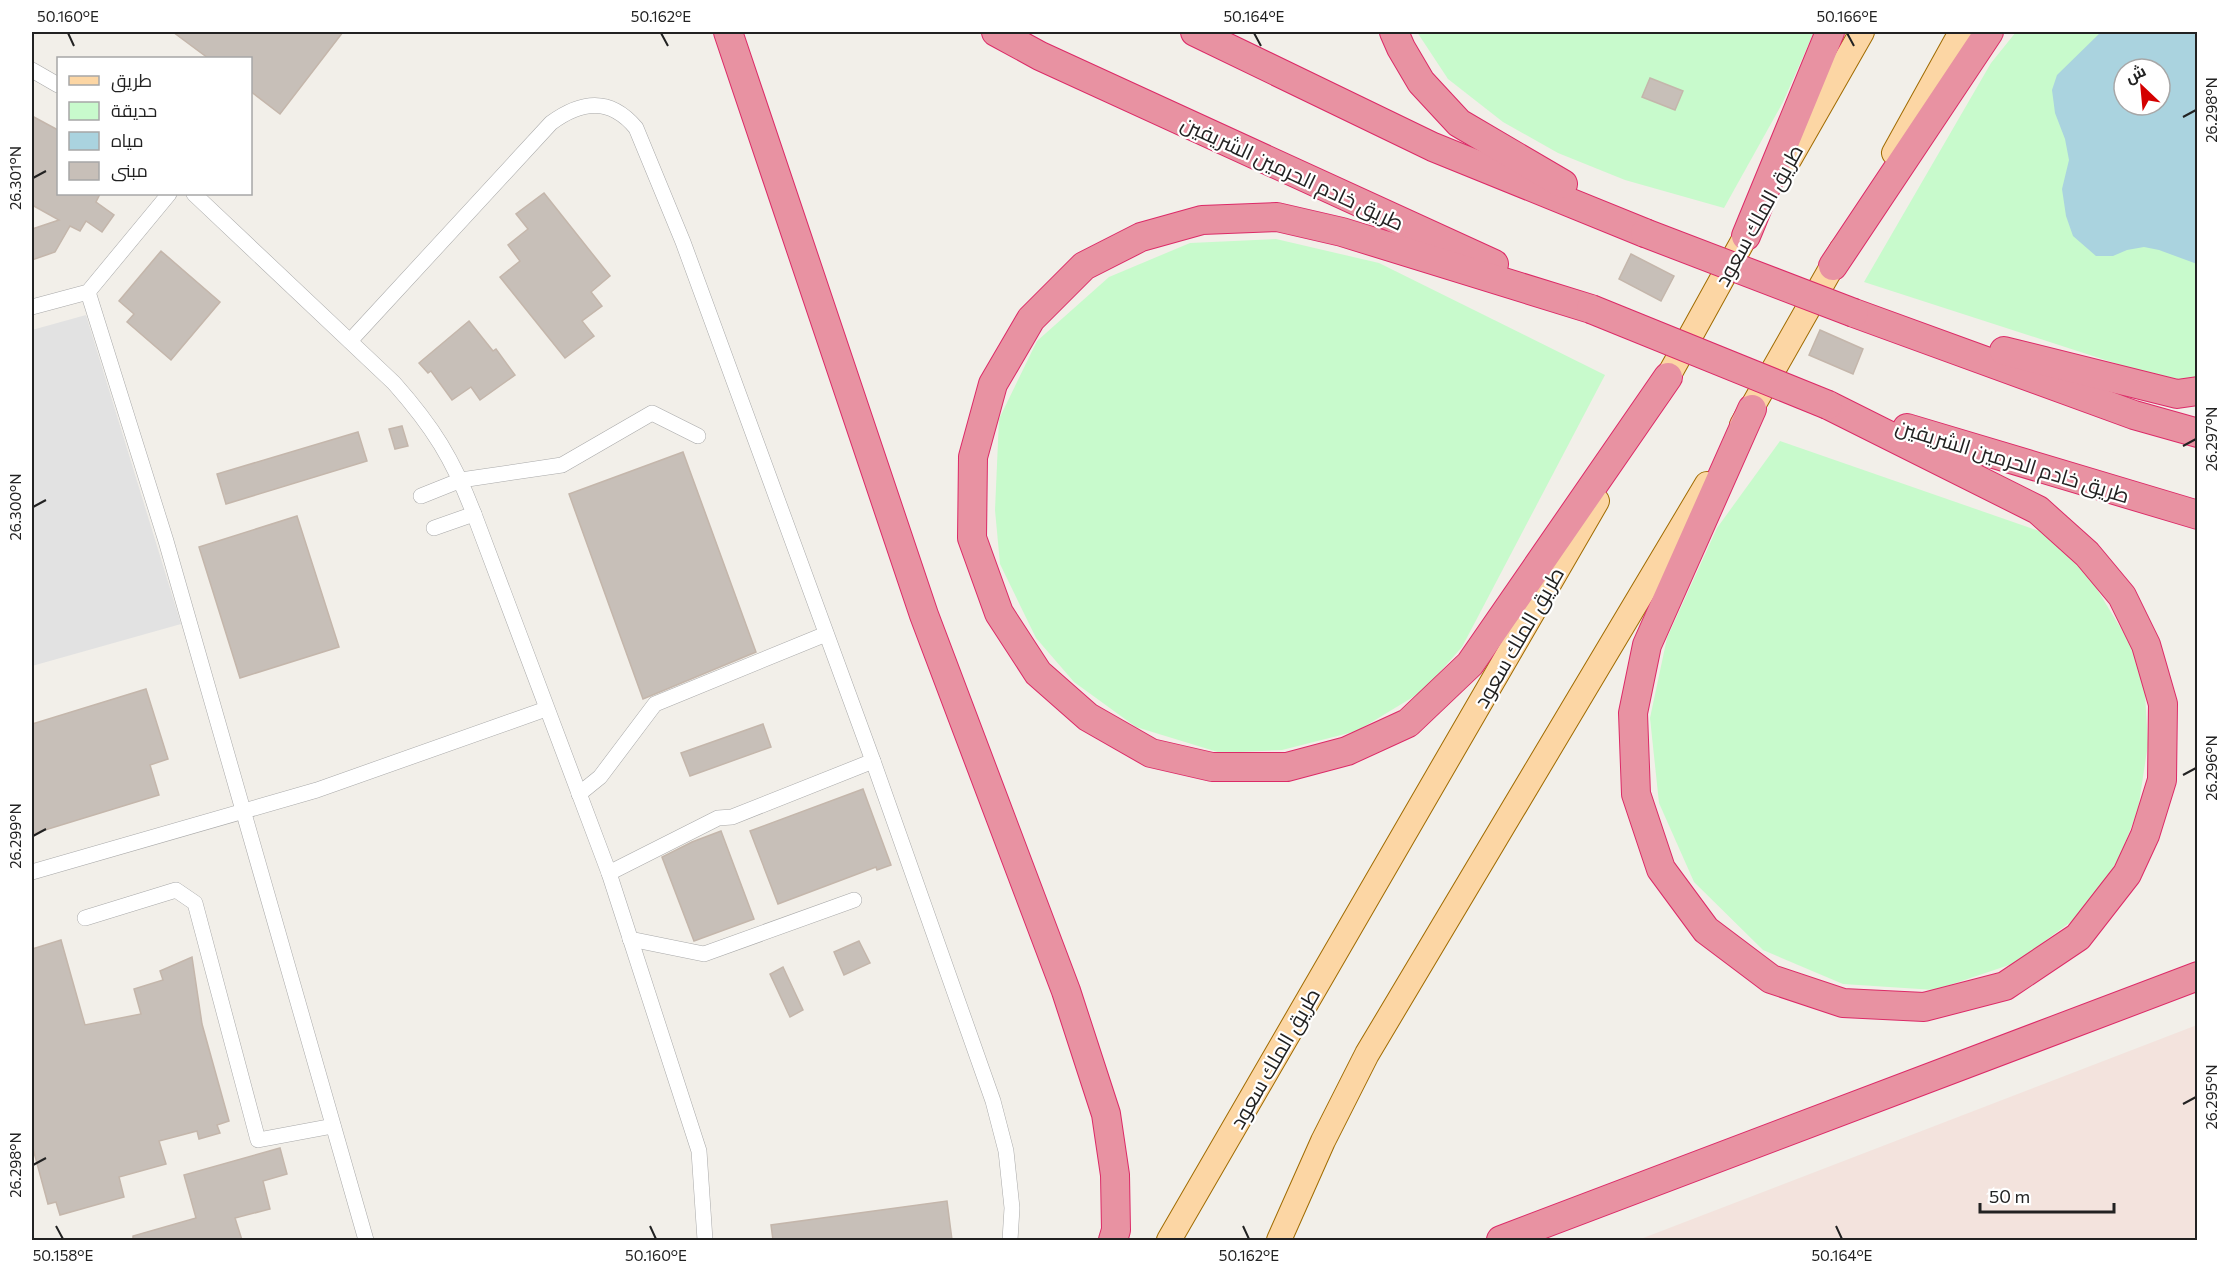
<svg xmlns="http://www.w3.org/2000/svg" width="2229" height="1272" font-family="Commissioner,Cairo,sans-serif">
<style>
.military{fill:#f3e3dd}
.park{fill:#c8facc;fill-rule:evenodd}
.parking{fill:#e2e2e2}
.water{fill:#aad3df;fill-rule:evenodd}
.building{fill:#c7bfb8;stroke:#c4b6ab;stroke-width:1.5}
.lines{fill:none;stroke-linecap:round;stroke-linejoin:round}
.minor-casing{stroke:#a9a9a9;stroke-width:16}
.primary-casing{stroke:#a06b00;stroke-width:26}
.motorway-casing{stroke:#dc2a67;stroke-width:30}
.minor{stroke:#fff;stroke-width:15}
.primary{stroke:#fcd6a4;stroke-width:24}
.motorway{stroke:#e892a2;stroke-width:28}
.motorway-bridge-casing{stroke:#dc2a67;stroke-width:30;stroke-linecap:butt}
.motorway-bridge{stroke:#e892a2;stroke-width:28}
.ticks{fill:none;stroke:#222;stroke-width:2}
.labels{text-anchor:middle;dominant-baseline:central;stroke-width:4.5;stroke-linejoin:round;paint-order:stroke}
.street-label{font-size:21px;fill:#222;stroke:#fff}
.neatline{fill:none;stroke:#222;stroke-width:2}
.ticks-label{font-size:15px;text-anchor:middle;fill:#222}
</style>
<rect width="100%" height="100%" fill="#f2efe9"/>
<polygon class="military" points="2197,1025 2197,1240 1638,1240"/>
<g class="park">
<polygon points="1417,32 1814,32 1783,102 1724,208 1625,180 1558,153 1503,122 1448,79"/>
<path d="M2016,32H2197V377L2170,381L1864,282L1991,63ZM2124,69H2160V105H2124Z"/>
<polygon points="1276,239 1379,263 1605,375 1462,647 1423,691 1357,731 1282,750 1221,753 1136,727 1074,682 1036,638 1000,564 995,510 999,419 1037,341 1109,277 1190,243"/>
<polygon points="1780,441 2042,532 2089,576 2134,650 2145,694 2148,744 2138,810 2116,866 2080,915 2015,963 1935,990 1843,984 1763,950 1694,882 1659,803 1650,718 1667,638 1717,528"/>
</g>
<polygon class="parking" points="86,315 181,624 32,666 32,330"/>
<path class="water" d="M2101,32H2197V264L2159,250L2144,247L2127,250L2113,256H2096L2073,236L2066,216L2062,189L2069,160L2065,139L2055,113L2052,90L2057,75ZM2124,69H2160V105H2124Z"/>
<g class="building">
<polygon points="173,32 343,32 280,114 250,91 250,58 208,58"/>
<polygon points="1650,78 1683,91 1675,110 1642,97"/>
<polygon points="32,116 58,130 58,194 100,194 96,202 114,215 102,232 86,221 80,231 70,226 55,252 32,260 32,229 59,220 32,205"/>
<polygon points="544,193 610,276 591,292 602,306 582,321 594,336 565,358 500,277 520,261 508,245 528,229 516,214"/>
<polygon points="161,251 220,302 171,360 127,322 134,314 119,301"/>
<polygon points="1631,254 1674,276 1661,301 1619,279"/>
<polygon points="469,321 493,351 496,349 515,375 480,400 471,387 452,400 431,371 428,373 419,363"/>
<polygon points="1820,330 1863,349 1853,374 1809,355"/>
<polygon points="402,426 408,446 395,449 389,429"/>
<polygon points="358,432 367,461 226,504 217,474"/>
<polygon points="683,452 756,652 643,699 569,494"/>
<polygon points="297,516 339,647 240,678 199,547"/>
<polygon points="146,689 168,759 150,765 159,795 32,834 32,724"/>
<polygon points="763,724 771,747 690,776 681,753"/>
<polygon points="863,789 891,865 877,870 876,867 778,904 750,831"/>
<polygon points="721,831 754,919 694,941 662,857 692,842"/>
<polygon points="61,940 85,1025 141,1014 134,989 163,980 160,971 192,957 202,1024 229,1121 217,1125 220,1133 199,1139 197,1131 159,1141 166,1164 119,1177 124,1197 60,1215 56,1202 48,1204 32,1145 32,949"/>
<polygon points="859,941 870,963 844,975 834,952"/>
<polygon points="783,967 803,1010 790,1017 770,974"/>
<polygon points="280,1148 287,1174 263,1181 270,1209 235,1218 242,1240 133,1240 133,1236 196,1218 184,1175"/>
<polygon points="947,1201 952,1240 773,1240 771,1225"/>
</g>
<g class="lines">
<g class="minor-casing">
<g id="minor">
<polyline points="32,70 58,85"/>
<path d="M194,194L394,383C433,427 453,459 474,514L609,873L699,1151L705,1240"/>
<polyline points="88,292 166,541 366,1240"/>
<polyline points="32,307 88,292 169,194"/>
<path d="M350,341L551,123C581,101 610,97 636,128L683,242L873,761L993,1101L1006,1151L1012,1208L1010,1240"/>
<polyline points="421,496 461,480 562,465 652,413 698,436"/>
<polyline points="434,528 474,514"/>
<polyline points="579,794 600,777 655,704 826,634"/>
<polyline points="32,872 317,790 546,709"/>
<polyline points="609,873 718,818 732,817 873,761"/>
<polyline points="85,918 176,890 195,903 258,1140 333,1126"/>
<polyline points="630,939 704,954 854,900"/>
</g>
</g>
<g class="primary-casing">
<g id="primary">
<polyline points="1894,153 1961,32"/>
<polyline points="1786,165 1862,32"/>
<polyline points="1659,393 1754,221"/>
<polyline points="1742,425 1842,249"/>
<polyline points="1169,1240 1597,501"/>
<polyline points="1279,1240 1323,1141 1367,1054 1707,484"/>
</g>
</g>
<g class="motorway-casing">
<g id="motorway">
<polyline points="728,32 924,615 1066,991 1106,1114 1115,1175 1116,1230 1113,1240"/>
<polyline points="996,32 1040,56 1494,264"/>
<polyline points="1195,32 1433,147 1645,233"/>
<polyline points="1394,32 1401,48 1421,82 1459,123 1563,184"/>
<polyline points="1746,236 1830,32"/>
<polyline points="1833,266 1989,32"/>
<polyline points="1591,309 1342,232 1277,217 1202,220 1141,237 1084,266 1031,319 993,384 973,457 972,538 999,613 1038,673 1088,717 1151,753 1212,767 1287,767 1347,751 1408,723 1470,664 1668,377"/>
<polyline points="1854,313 2134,415 2198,433"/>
<polyline points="2004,351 2177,394 2198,391"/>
<polyline points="1752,409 1647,645 1633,713 1636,794 1661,869 1706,930 1771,979 1843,1003 1924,1007 2005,986 2078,937 2127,874 2145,835 2162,780 2163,704 2146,645 2122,596 2087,554 2038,510 1828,405"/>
<polyline points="1907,428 2198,515"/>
<polyline points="1501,1240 2198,976"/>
</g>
</g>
<use href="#minor" class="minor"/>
<use href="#primary" class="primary"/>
<use href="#motorway" class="motorway"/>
<g class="motorway-bridge-casing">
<g id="motorway-bridge">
<polyline points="1645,233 1854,313"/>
<polyline points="1591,309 1828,405"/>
</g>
</g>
<use href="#motorway-bridge" class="motorway-bridge"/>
</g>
<path class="ticks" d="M68,33L74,46M661,33L668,46M1254,33L1261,46M1847,33L1854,46M2183,117L2196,110M33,178L46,171M2183,446L2196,439M33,507L46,500M2183,775L2196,768M33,836L46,829M2183,1104L2196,1097M33,1165L46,1158M56,1226L63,1239M650,1226L656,1239M1243,1226L1249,1239M1836,1226L1842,1239"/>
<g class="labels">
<g class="street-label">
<text transform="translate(1293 172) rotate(25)">طريق خادم الحرمين الشريفين</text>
<text transform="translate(1758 215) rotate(-61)">طريق الملك سعود</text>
<text transform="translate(2013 460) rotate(17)">طريق خادم الحرمين الشريفين</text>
<text transform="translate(1518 637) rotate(-60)">طريق الملك سعود</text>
<text transform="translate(1274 1058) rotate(-60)">طريق الملك سعود</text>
</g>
</g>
<rect width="2229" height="1272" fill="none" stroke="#ffffff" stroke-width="66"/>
<rect x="57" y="57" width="195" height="138" fill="#ffffff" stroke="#a7a7a7" stroke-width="1.5"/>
<rect x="69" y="76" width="30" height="9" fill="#fcd6a4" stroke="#a7a7a7" stroke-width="1.5"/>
<text x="111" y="87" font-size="18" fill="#222222">طريق</text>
<rect x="69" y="102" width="30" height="18" fill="#c8facc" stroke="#a7a7a7" stroke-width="1.5"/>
<text x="111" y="117" font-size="18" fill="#222222">حديقة</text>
<rect x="69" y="132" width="30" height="18" fill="#aad3df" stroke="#a7a7a7" stroke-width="1.5"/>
<text x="111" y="147" font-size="18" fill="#222222">مياه</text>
<rect x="69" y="162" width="30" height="18" fill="#c7bfb8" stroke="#a7a7a7" stroke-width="1.5"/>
<text x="111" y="177" font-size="18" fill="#222222">مبنى</text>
<g transform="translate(2142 87) rotate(334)"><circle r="28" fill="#ffffff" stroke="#a7a7a7" stroke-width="1.5"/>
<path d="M0-4.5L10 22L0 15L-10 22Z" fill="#d40000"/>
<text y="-9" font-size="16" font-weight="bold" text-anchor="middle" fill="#222222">ش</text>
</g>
<path d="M1980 1203v9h134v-9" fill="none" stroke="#222222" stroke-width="3"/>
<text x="1989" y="1203" font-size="18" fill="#222222" stroke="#ffffff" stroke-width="4.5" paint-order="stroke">50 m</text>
<rect x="33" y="33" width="2163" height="1206" class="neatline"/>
<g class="ticks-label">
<text x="68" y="22">50.160°E</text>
<text x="661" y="22">50.162°E</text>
<text x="1254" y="22">50.164°E</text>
<text x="1847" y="22">50.166°E</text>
<text transform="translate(2212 110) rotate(-90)" y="5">26.298°N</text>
<text transform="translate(16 178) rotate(-90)" y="5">26.301°N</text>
<text transform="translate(2212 439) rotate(-90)" y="5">26.297°N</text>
<text transform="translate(16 507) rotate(-90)" y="5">26.300°N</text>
<text transform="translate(2212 768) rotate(-90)" y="5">26.296°N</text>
<text transform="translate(16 836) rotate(-90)" y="5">26.299°N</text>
<text transform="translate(2212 1097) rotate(-90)" y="5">26.295°N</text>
<text transform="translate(16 1165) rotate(-90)" y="5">26.298°N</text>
<text x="63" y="1261">50.158°E</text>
<text x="656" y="1261">50.160°E</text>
<text x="1249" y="1261">50.162°E</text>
<text x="1842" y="1261">50.164°E</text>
</g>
</svg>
